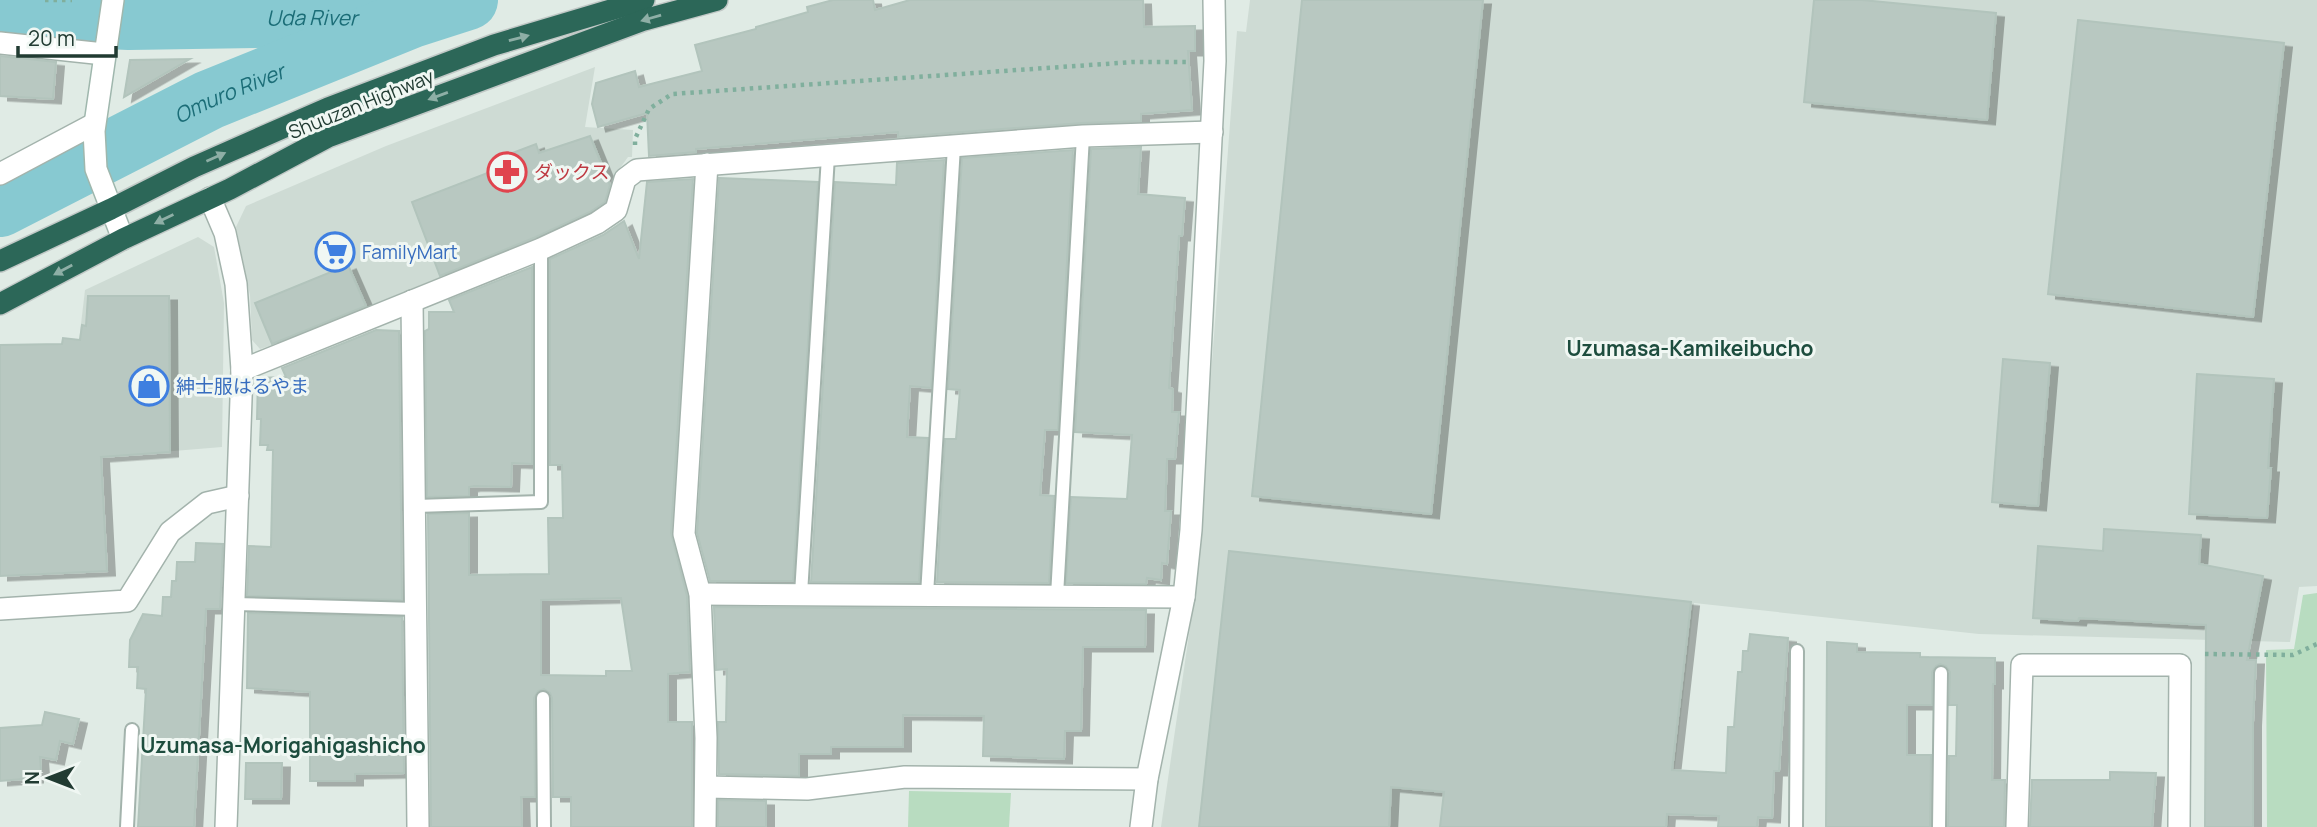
<svg xmlns="http://www.w3.org/2000/svg" width="2317" height="827" font-family="Manrope,'Noto Sans JP',sans-serif">
<style>
.built{fill:#cedbd4}
.green{fill:#b8dcc0}
.lines{fill:none;stroke-linecap:round;stroke-linejoin:round}
.river{stroke:#87c9d1;stroke-width:60}
.building{fill:#b8c8c1;stroke:#b2c4bc;stroke-width:2;fill-rule:evenodd;filter:url(#shadow)}
.lane-casing{stroke:#a3b3ac;stroke-width:16}
.street-casing{stroke:#a3b3ac;stroke-width:24}
.secondary-casing{stroke:#9fb7ad;stroke-width:24}
.highway-casing{stroke:#c1c8c6;stroke-width:24}
.path{stroke:#80af9d;stroke-width:4.5;stroke-dasharray:3.5 5;stroke-linecap:butt}
.lane{stroke:#fff;stroke-width:12}
.street{stroke:#fff;stroke-width:21}
.secondary{stroke:#fff;stroke-width:21}
.highway{stroke:#2c6758;stroke-width:21}
.oneway{fill:#8eafa6}
.labels{text-anchor:middle;dominant-baseline:central;stroke-width:6;stroke-linejoin:round;paint-order:stroke}
.street-label{font-size:19px;fill:#213b32;stroke:#f0f7f3}
.health-label{font-size:19px;fill:#be3a42;stroke:#f0f7f3;text-anchor:start}
.shop-label{font-size:19px;fill:#366cbe;stroke:#f0f7f3;text-anchor:start}
.water-label{font-size:21px;font-style:italic;fill:#1b6d77;stroke:#f0f7f3}
.neighbourhood-label{font-size:21px;font-weight:bold;fill:#1d4d3e;stroke:#f0f7f3}
</style>
<defs>
<filter id="shadow"><feDropShadow dx="8" dy="4.5" stdDeviation="0" flood-color="#0004"/></filter>
</defs>
<rect width="100%" height="100%" fill="#e0ebe5"/>
<g class="built">
<polygon points="1250,0 2317,0 2317,586 2299,587 2290,642 1979,634 1694,603 1668,827 1161,827 1194,600 1237,31 1246,32"/>
<polygon points="595,67 585,127 633,130 632,157 628,157 607,186 608,198 598,213 278,343 260,349 252,340 250,295 236,227 246,206 386,146"/>
<polygon points="198,237 214,247 224,303 222,447 65,460 85,290"/>
</g>
<g class="green">
<polygon points="2317,593 2317,827 2267,827 2266,650 2294,649 2303,595"/>
<polygon points="909,791 1011,793 1009,827 908,827"/>
</g>
<g class="lines">
<g class="river">
<path id="s1" d="M0,14L129,20L315,17L387,18"/>
<path id="s2" d="M0,207L209,100L412,18L468,0"/>
</g>
</g>
<g class="building">
<polygon points="833,0 873,0 875,10 910,0 1143,0 1144,27 1195,26 1195,51 1188,51 1192,110 1141,114 1141,121 1082,123 898,137 898,132 696,149 696,152 649,156 647,113 598,127 592,104 596,83 635,71 639,87 702,71 695,45 756,29 756,27 808,12 807,7"/>
<polygon points="1302,0 1483,0 1431,514 1252,496"/>
<polygon points="1814,0 1862,0 1996,13 1987,120 1804,102"/>
<polygon points="2078,20 2284,43 2253,317 2048,294"/>
<polygon points="0,56 56,62 53,99 0,96"/>
<polygon points="190,59 124,97 130,60"/>
<polygon points="590,136 610,185 605,202 590,212 536,237 440,276 412,202 498,169 494,160 536,144 539,153"/>
<polygon points="1141,147 1138,194 1185,198 1182,236 1179,236 1169,388 1173,389 1172,412 1179,412 1175,459 1167,459 1165,511 1171,511 1167,564 1162,563 1161,580 1147,578 1146,584 1066,583 1071,497 1127,499 1132,435 1075,432 1091,149"/>
<polygon points="1073,150 1058,430 1045,430 1040,495 1054,496 1049,583 937,582 945,439 956,439 960,390 948,389 962,158"/>
<polygon points="944,160 931,388 910,386 907,437 928,438 919,582 811,582 835,182 896,185 897,163"/>
<polygon points="719,178 818,182 793,581 710,581 697,533"/>
<path d="M693,179L671,533L687,596L690,672L668,674V722H692V827H571V797H553L552,698L550,693L544,689L538,691L534,698L535,797H521L522,827H431L428,514L469,513V575L549,574L548,518H563L562,465H550V259L603,235L624,221L639,259L647,182ZM621,598L632,671H606V676L541,675V600Z"/>
<polygon points="348,265 366,306 272,344 255,303"/>
<polygon points="532,267 532,464 512,463 511,487 474,486 469,487 469,496 427,497 425,331 429,329 429,312 454,312 449,300"/>
<polygon points="88,296 169,296 170,452 101,457 107,571 0,576 0,345 62,344 63,338 80,340 82,325 86,326"/>
<polygon points="376,330 399,331 402,600 247,596 249,546 271,547 273,450 267,450 268,445 260,445 261,419 257,419 258,378 286,377 282,368"/>
<polygon points="2003,359 2050,363 2038,506 1992,502"/>
<polygon points="2197,374 2274,379 2268,468 2271,468 2267,518 2189,514"/>
<polygon points="2104,529 2201,535 2199,564 2263,576 2247,660 2256,660 2253,722 2253,827 2205,827 2206,625 2079,618 2078,621 2033,618 2038,546 2103,551"/>
<polygon points="196,543 223,544 220,609 206,609 194,827 138,827 146,689 137,688 138,667 129,667 130,640 143,614 162,616 163,597 171,597 172,581 176,581 177,562 195,562"/>
<polygon points="1229,551 1691,602 1672,770 1726,773 1728,727 1734,727 1738,672 1742,672 1743,651 1748,651 1750,634 1788,638 1779,771 1774,771 1772,818 1758,817 1757,827 1718,827 1719,816 1667,814 1666,827 1440,827 1444,792 1391,787 1389,827 1199,827"/>
<polygon points="714,607 1146,610 1145,647 1083,647 1081,731 1065,731 1064,759 983,756 984,716 903,715 903,747 831,747 831,754 799,754 799,776 719,774 718,722 726,722 727,669 716,670"/>
<polygon points="248,613 402,617 404,773 355,774 355,781 310,781 310,692 247,688"/>
<polygon points="1827,642 1857,644 1857,652 1920,653 1920,657 1995,658 1995,684 1993,684 1992,780 2005,780 2004,827 1948,827 1949,756 1956,756 1957,705 1949,705 1950,672 1946,666 1940,664 1936,666 1932,672 1932,705 1907,705 1907,755 1931,755 1930,827 1826,827"/>
<polygon points="45,712 79,719 73,744 60,741 56,760 40,757 41,771 35,772 35,778 0,781 0,728 42,725"/>
<polygon points="246,763 282,763 281,799 245,799"/>
<polygon points="2110,772 2156,773 2152,827 2030,827 2032,780 2110,780"/>
<polygon points="718,800 766,801 766,827 718,827"/>
</g>
<g class="lines">
<g class="lane-casing">
<g id="lane">
<polyline points="416,506 541,502 541,249"/>
<polyline points="801,594 828,156"/>
<polyline points="927,595 954,146"/>
<polyline points="1057,596 1083,136"/>
<polyline points="234,604 417,609"/>
<polyline points="543,698 544,827"/>
<polyline points="127,827 132,730"/>
<polyline points="1796,827 1797,651"/>
<polyline points="1939,827 1941,673"/>
</g>
</g>
<g class="street-casing">
<g id="street">
<polyline points="0,43 104,54"/>
<polyline points="0,174 94,124"/>
<polyline points="210,198 225,233 236,284 242,370 226,827"/>
<polyline points="412,301 418,827"/>
<polyline points="242,370 541,249 597,223 616,210 625,179 637,170 1083,136 1212,132"/>
<polyline points="700,594 1184,597"/>
<polyline points="0,609 127,601 170,532 207,503 238,496"/>
<polyline points="706,787 807,789 905,777 1147,779"/>
<polyline points="705,827 706,738 700,594 684,534 707,164"/>
<polyline points="1141,827 1147,779 1184,597 1191,530 1215,61 1214,0"/>
<polyline points="2017,827 2022,665 2180,665 2179,827"/>
</g>
</g>
<g class="secondary-casing">
<polyline id="secondary" points="113,0 94,131 96,169 123,239"/>
</g>
<g class="highway-casing">
<g id="highway">
<polyline points="0,261 111,209 194,167 328,108 494,45 644,0"/>
<polyline points="0,304 123,239 230,189 328,137 644,20 717,0"/>
</g>
</g>
<g class="path">
<polyline points="45,0 72,0"/>
<polyline points="635,145 635,139 649,109 672,94 1133,62 1188,62"/>
<polyline points="2205,654 2293,655 2317,644"/>
</g>
<use href="#lane" class="lane"/>
<use href="#street" class="street"/>
<use href="#secondary" class="secondary"/>
<use href="#highway" class="highway"/>
</g>
<defs><path id="oneway-solid" d="M-6-.8H1V-3.2L6.5 0L1 3.2V.8H-6Z" transform="scale(1.75)"/></defs>
<g class="oneway">
<use href="#oneway-solid" transform="translate(651 18) rotate(164)"/>
<use href="#oneway-solid" transform="translate(519 38) rotate(-15)"/>
<use href="#oneway-solid" transform="translate(438 96) rotate(160)"/>
<use href="#oneway-solid" transform="translate(216 157) rotate(-24)"/>
<use href="#oneway-solid" transform="translate(164 219) rotate(154)"/>
<use href="#oneway-solid" transform="translate(63 270) rotate(152)"/>
</g>
<defs>
<g id="pharmacy-ring" transform="scale(2.0125)"><circle r="9.5" fill="#f0f7f3" stroke="#e0444e" stroke-width="1.5"/><path d="M-2-6h4v4h4v4h-4v4h-4v-4h-4v-4h4Z" fill="#e0444e"/></g>
<g id="supermarket-ring" transform="scale(2.0125)"><circle r="9.5" fill="#f0f7f3" stroke="#3f7fe0" stroke-width="1.5"/><path d="M-6-5.5h2.5l.6 2H6L4.5 2H-2.5L-4.4-4H-6ZM-1.5 3.2a1.3 1.3 0 1 0 .1 0ZM3 3.2a1.3 1.3 0 1 0 .1 0Z" fill="#3f7fe0"/></g>
<g id="shop-ring" transform="scale(2.0125)"><circle r="9.5" fill="#f0f7f3" stroke="#3f7fe0" stroke-width="1.5"/><path d="M-5-2.5h2.3a2.7 3.5 0 0 1 5.4 0H5L5.5 6h-11ZM-1.5-2.5h3a1.5 2.3 0 0 0-3 0Z" fill="#3f7fe0"/></g>
</defs>
<g fill-rule="evenodd">
<use href="#pharmacy-ring" x="507" y="172"/>
<use href="#supermarket-ring" x="335" y="252"/>
<use href="#shop-ring" x="149" y="386"/>
</g>
<g class="labels">
<g class="street-label">
<text transform="translate(361 104) rotate(-22)">Shuuzan Highway</text>
</g>
<g class="health-label">
<text x="534" y="172">ダックス</text>
</g>
<g class="shop-label">
<text x="362" y="252">FamilyMart</text>
<text x="176" y="386">紳士服はるやま</text>
</g>
<g class="water-label">
<text stroke="none"><textPath href="#s1" startOffset="312">Uda River</textPath></text>
<text stroke="none"><textPath href="#s2" startOffset="256">Omuro River</textPath></text>
</g>
<g class="neighbourhood-label">
<text x="1690" y="348">Uzumasa-Kamikeibucho</text>
<text x="283" y="745">Uzumasa-Morigahigashicho</text>
</g>
</g>
<g transform="translate(49 778) rotate(270)" stroke="#f0f7f3" stroke-width="5" paint-order="stroke">
<path d="M0-5L12 26L0 18L-12 26Z" fill="#213b32"/>
<text y="-10" font-size="19" font-weight="bold" text-anchor="middle" fill="#213b32">N</text>
</g>
<path d="M18 46v10h98v-10" fill="none" stroke="#213b32" stroke-width="3.5"/>
<text x="28" y="46" font-size="21" fill="#213b32" stroke="#f0f7f3" stroke-width="5" paint-order="stroke">20 m</text>
</svg>
